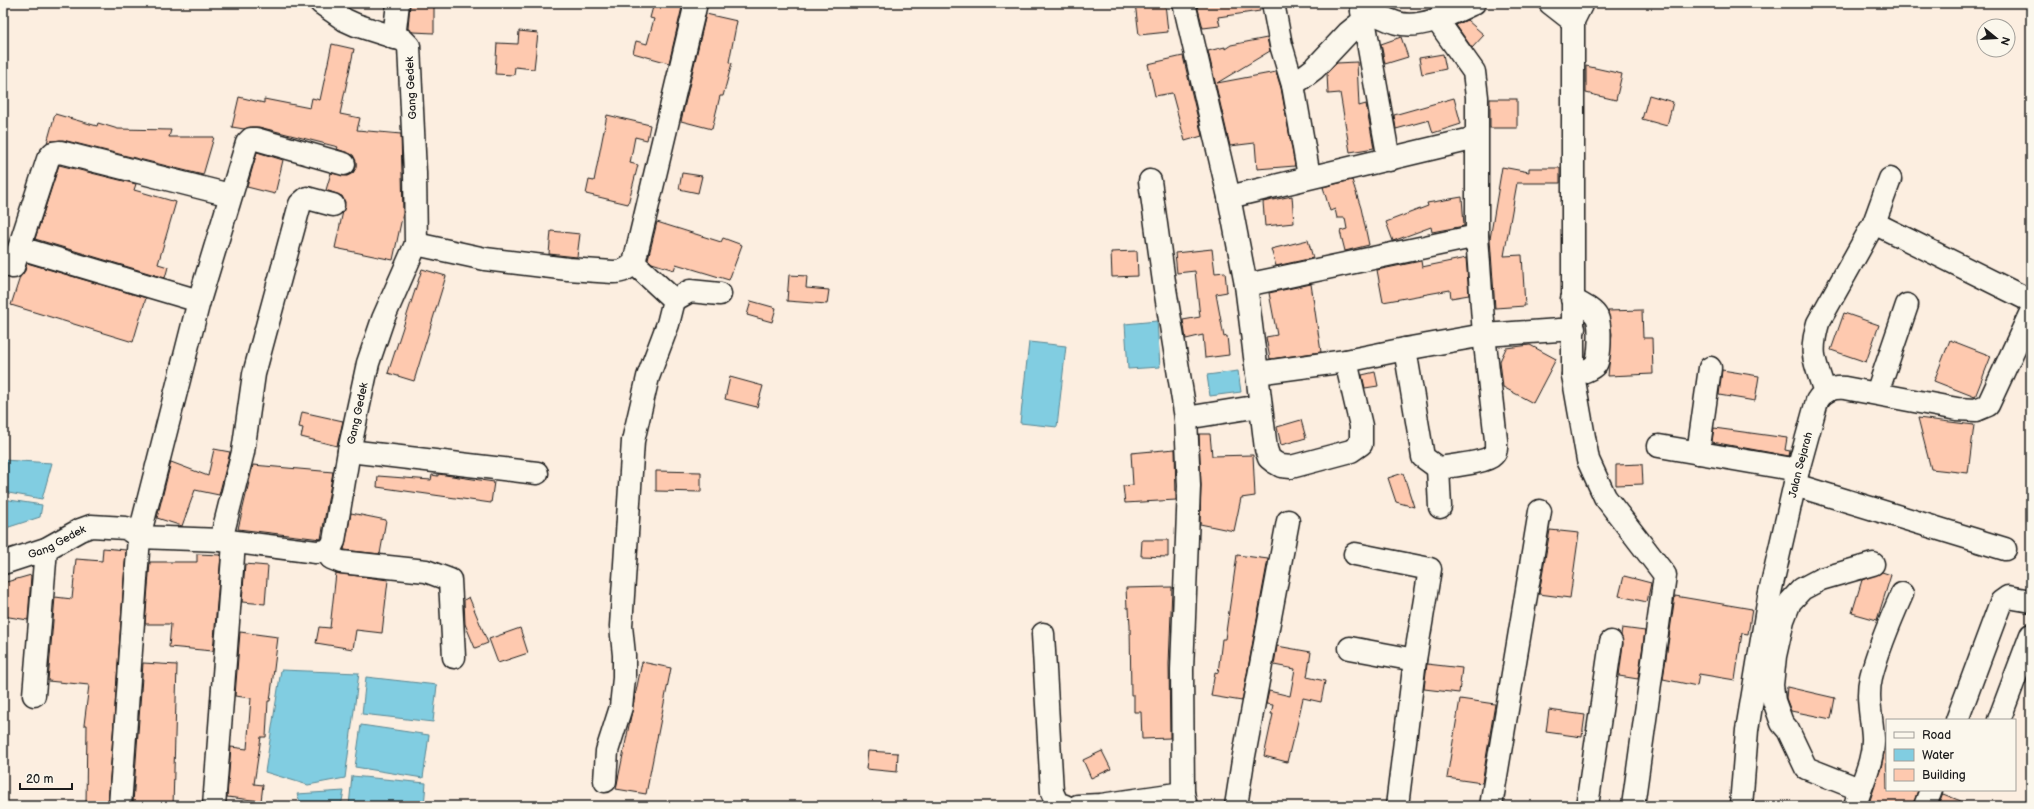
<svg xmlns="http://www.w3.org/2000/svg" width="2034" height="809" font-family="'Balsamiq Sans',sans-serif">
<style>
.water{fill:#81cde1;stroke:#598692}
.building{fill:#fec9af;stroke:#1c1c1c}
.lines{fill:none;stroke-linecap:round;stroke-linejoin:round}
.minor-casing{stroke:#1c1c1c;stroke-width:25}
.minor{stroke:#fbf7ec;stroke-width:22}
.labels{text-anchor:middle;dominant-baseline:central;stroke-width:3;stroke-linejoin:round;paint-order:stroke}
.street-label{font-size:11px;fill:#1c1c1c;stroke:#fbf7ec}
</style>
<rect width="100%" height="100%" fill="#fceee0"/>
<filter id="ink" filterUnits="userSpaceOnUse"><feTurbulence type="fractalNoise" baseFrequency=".025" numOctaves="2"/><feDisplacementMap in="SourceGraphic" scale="8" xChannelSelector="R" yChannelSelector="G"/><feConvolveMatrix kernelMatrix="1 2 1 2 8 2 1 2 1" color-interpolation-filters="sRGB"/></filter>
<g filter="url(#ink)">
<g class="water">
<polygon points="1157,321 1160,367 1128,369 1125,324"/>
<polygon points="1029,342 1066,346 1057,427 1020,423"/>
<polygon points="1238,371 1241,392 1210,396 1207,375"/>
<polygon points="3,460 52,463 42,499 3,492"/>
<polygon points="3,499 42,505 40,517 3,529"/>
<polygon points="281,670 359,673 345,778 308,785 265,772"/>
<polygon points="366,677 437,685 433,722 362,714"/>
<polygon points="361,725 429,735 423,778 355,767"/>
<polygon points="352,776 426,783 424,806 349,806"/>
<polygon points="344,791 341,806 302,806 297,794"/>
</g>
<g class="building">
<polygon points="410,3 434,3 434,33 413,32 408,29"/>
<polygon points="654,3 669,3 682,7 669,63 633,53 636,41 647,44 654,19 650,18"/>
<polygon points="1135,3 1165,3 1168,32 1139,35"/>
<polygon points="1207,3 1259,3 1260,11 1218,17 1220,26 1203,28 1197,5"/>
<polygon points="706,14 737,21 729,62 732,63 723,96 720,96 712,129 681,121"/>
<polygon points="1467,20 1484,35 1472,48 1456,25"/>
<polygon points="519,31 538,33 534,69 515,67 514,75 495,74 497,43 518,44"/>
<polygon points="1401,37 1408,57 1385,64 1381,44"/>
<polygon points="1267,38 1270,51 1217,83 1276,72 1281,88 1295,166 1257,169 1255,143 1230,146 1208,51 1225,47 1225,49 1231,45"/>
<polygon points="332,44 354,49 340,114 360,118 357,130 401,134 403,213 393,260 335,248 345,202 342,196 326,190 331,173 347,176 353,173 356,168 356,161 353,155 337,149 338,147 259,127 251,127 244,129 232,127 239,97 264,103 264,99 310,108 312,98 320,100"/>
<polygon points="1443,54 1446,69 1422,74 1419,58"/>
<polygon points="1183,56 1202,136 1185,141 1172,93 1155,96 1148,64"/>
<polygon points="1357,62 1359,106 1366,104 1374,148 1350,152 1340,93 1328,94 1327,73 1337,63"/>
<polygon points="1586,66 1622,74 1616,100 1586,93"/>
<polygon points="1649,95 1673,102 1667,126 1642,119"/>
<polygon points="1454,98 1461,124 1433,133 1429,120 1396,129 1394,115"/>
<rect x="1490" y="99" width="27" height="29"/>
<polygon points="55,114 97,126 98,123 118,129 171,130 169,137 214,137 203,175 63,140 51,141 47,143"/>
<polygon points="607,115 650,125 647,140 635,137 630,163 638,165 628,204 586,194 589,180 594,181"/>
<polygon points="257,152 283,160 275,194 247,187"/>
<polygon points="59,165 136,184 134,190 176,202 158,264 168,267 165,278 35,239"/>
<polygon points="1502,167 1529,172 1529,168 1560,168 1560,183 1517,183 1504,256 1522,255 1525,306 1495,308 1490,239"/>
<polygon points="682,173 702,176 698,193 679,189"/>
<polygon points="1352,180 1361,208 1369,245 1345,251 1340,231 1347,229 1345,218 1337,218 1335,209 1330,211 1323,187"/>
<polygon points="1292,196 1294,223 1265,226 1263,202"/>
<polygon points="1462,197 1464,226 1432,232 1431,227 1393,241 1386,222 1428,206 1427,203"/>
<polygon points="657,222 721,242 723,238 742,245 729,280 676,264 674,270 652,263 648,259"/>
<polygon points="551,231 580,234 577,257 549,254"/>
<polygon points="1308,240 1313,258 1276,266 1271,249"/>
<polygon points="1212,249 1215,273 1225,272 1227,292 1216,294 1224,337 1227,336 1229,355 1205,358 1203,335 1186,339 1183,320 1200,317 1195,271 1177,273 1175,253"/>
<polygon points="1137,251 1138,276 1112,277 1111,252"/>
<polygon points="1466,258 1469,295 1451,298 1450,290 1383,302 1377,270 1421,261 1422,267"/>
<polygon points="27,263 146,298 133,342 11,305 20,277 25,271"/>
<polygon points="422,269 446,276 414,381 388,373"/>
<polygon points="789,275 807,276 806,288 829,290 827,304 787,301"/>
<polygon points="1311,284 1321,352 1270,359 1266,337 1277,335 1269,293"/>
<polygon points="751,301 776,308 772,322 747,315"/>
<polygon points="1642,310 1643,338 1652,338 1653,374 1608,376 1612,334 1608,311"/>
<polygon points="1844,313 1879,325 1866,362 1831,350"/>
<polygon points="1950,340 1991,356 1975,397 1934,381"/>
<polygon points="1530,345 1556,359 1533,403 1503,387 1500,361 1506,348"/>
<polygon points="1722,370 1759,376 1755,401 1719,395"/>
<polygon points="1375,372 1378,386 1365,388 1362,375"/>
<polygon points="730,377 763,386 757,407 725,399"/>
<polygon points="302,412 343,421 337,446 301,437 303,428 299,427"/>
<polygon points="1918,418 1974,425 1968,473 1931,469"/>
<polygon points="1301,420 1306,438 1281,445 1277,427"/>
<polygon points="1714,428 1787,438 1785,450 1790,451 1789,456 1712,442"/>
<polygon points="1199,434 1210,434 1212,456 1253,455 1255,496 1241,498 1234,531 1200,524 1201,485"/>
<polygon points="214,449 230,452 219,495 195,490 182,526 157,518 171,462 208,476"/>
<polygon points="1175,449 1176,500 1125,503 1123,486 1133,485 1131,453"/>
<polygon points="1642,464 1643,484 1616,485 1616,465"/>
<polygon points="253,465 333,472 321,539 238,529"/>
<polygon points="656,471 701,472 701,492 656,491"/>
<polygon points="1403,473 1414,507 1396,502 1388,478"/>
<polygon points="438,474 494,482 491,503 377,487 378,476 431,480 432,475 438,476"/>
<polygon points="351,513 386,520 380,554 344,550"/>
<polygon points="1550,530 1579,533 1570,598 1539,594"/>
<polygon points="1142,540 1168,540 1168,557 1141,556"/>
<polygon points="103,548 126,550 108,806 86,806 87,725 84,725 89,685 48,681 55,597 72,599 76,559 102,561"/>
<polygon points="197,554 221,555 213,651 169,647 171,624 145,624 150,562 197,562"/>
<polygon points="1237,555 1268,559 1242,701 1211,696 1215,672 1218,673 1222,639 1225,639"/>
<polygon points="245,564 268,566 265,604 242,602"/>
<polygon points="1882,572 1891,575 1877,620 1852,613 1862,580"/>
<polygon points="336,573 388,580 382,633 356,630 353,649 316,643 319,627 330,628"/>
<polygon points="31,575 28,620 3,616 3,583"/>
<polygon points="1624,576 1651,583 1647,602 1619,596"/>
<polygon points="1172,587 1169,664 1170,738 1142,739 1141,712 1134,712 1134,695 1131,695 1130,626 1129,608 1127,608 1126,588"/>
<polygon points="1675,596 1752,609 1748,634 1742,633 1735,680 1699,674 1697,686 1663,679"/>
<polygon points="469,597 488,643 475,648 465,624 464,600"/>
<polygon points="520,628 528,653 498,663 489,639"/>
<polygon points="1622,628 1645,631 1638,679 1619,676 1623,644 1621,635"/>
<polygon points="240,632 278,637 270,701 268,701 266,737 261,737 254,784 263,785 261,801 227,797 231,747 247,749 251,698 235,696"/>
<polygon points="1277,646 1311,652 1307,677 1325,681 1321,702 1303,698 1294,739 1293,738 1287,762 1264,756 1273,714 1271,714 1273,705 1266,704 1269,691 1290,696 1295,669 1274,665"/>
<polygon points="642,662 671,668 646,794 616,789"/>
<polygon points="143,663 177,665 173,806 141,806 141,803 133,803"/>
<polygon points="1427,664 1462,668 1459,693 1424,689"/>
<polygon points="1787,687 1835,698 1831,719 1791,711 1786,698"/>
<polygon points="1460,699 1495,704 1482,783 1447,778"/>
<polygon points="1549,710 1585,715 1582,737 1546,732"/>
<polygon points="1886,743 1887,790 1918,790 1913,806 1868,806 1881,768"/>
<polygon points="868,751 898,753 897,772 866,769"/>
<polygon points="1102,751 1111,769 1091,778 1083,760"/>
<polygon points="1943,794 1971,805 1971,806 1938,806"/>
</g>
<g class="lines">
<g class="minor-casing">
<g id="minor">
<polyline points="1184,3 1229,197"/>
<polyline points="1273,3 1281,45 1293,85 1309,176"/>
<polyline points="1361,3 1389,160"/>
<polyline points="1550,3 1573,21"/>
<polyline points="1582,3 1573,21 1573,375 1588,460 1605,497 1665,575 1633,806"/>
<path d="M1362,12C1377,13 1384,19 1397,23C1421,30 1453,13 1474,3"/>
<polyline points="394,38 398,3"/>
<polyline points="1293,85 1315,68 1348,33 1364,20"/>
<polyline points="1476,138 1229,197 1246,285 1257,373 1346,361 1405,349 1484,335 1574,329"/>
<polyline points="1150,181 1165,289 1186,418 1189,486 1182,670 1183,793 1186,806"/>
<polyline points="1874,223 2031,301"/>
<path d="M416,244L485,259L568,269L613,272C623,272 627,269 634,263L696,3"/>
<polyline points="20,248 199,301"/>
<polyline points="13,267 48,159 53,153 60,152 230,195"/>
<polyline points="1246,285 1477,236"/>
<path d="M1572,299C1580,304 1593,309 1597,317C1601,325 1600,358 1596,364C1591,370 1580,373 1573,375"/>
<polyline points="674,300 690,291 720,294"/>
<path d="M1405,349L1423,457L1438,468C1449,466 1486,463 1493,455C1497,451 1496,446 1496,440L1484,335L1477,236V97L1474,72L1437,20"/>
<polyline points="1257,373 1266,449 1269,458 1274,462 1281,466 1291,467 1351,451 1361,444 1361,426 1346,361"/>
<path d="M1825,392C1815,362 1809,355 1818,323L1874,223L1890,179"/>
<polyline points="1877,393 1907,305"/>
<polyline points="1186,418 1260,406"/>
<polyline points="1659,446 1798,470"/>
<polyline points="349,451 537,473"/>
<polyline points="1698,453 1710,368"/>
<polyline points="1438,468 1440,507"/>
<polyline points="1795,485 2005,549"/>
<polyline points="221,540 243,452 254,374 300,204 307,198 333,205"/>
<polyline points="327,551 331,558 341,562 426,571 450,580 454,657"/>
<polyline points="1355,554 1430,569 1415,660 1397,806"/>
<path id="s1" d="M3,563L46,549L80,530L91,526L126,528L139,537L221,540L316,552C325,551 330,551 334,541L349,451L368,363L383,319L416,244L415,173L409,46L403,40L356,25L345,20L321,3"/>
<polyline points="1043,634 1052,792 1057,803 1065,806"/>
<polyline points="1350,648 1415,660"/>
<polyline points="34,695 46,549"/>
<polyline points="1957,720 2001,602 2008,597 2031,601"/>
<polyline points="1999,720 2031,635"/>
<polyline points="605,781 607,751 621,707 624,678 624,655 621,626 633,441 648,377 668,324 674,300 634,263"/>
<polyline points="1859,789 1806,768 1788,730 1782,723 1774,701 1772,685 1775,656 1783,620 1790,602 1802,589 1821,579 1873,564"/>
<polyline points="120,806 139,537 199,301 247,143 251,139 256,139 344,164"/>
<polyline points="214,806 234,543"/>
<polyline points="1078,806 1101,805 1183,793"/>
<polyline points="1236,806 1243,761 1288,521"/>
<polyline points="1491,806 1540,511"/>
<polyline points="1587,806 1611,642"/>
<path id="s2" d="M1741,806L1747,730L1769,597L1798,470L1817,401C1824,390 1833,387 1845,388L1957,409L1976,410L1988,405L2031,312"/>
<path d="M1855,806C1861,784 1874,761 1873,738C1872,718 1866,697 1871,677C1878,649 1890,621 1902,594"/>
<polyline points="1925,806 1931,790"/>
</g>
</g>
<use href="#minor" class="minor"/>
</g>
</g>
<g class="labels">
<g class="street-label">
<text transform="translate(411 88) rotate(-93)">Gang Gedek</text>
<text stroke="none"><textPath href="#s1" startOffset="477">Gang Gedek</textPath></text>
<text stroke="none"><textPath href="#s2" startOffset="347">Jalan Sejarah</textPath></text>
<text stroke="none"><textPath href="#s1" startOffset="58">Gang Gedek</textPath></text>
</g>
</g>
<rect width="2034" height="809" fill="none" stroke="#fbf7ec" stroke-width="16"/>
<rect x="8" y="8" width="2018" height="793" fill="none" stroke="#1c1c1c" stroke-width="1.5" filter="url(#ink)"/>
<rect x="1886" y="719" width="130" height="72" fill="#fbf7ec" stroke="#a29f99"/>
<rect x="1894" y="732" width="20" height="6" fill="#fbf7ec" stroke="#a29f99"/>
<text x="1922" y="739" font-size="12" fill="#1c1c1c">Road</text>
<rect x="1894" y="749" width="20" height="12" fill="#81cde1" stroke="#a29f99"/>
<text x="1922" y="759" font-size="12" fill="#1c1c1c">Water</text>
<rect x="1894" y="769" width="20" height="12" fill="#fec9af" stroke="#a29f99"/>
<text x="1922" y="779" font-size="12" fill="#1c1c1c">Building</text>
<g transform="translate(1996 38) rotate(108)"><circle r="19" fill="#fbf7ec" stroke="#a29f99"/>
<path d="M0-3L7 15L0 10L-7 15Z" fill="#1c1c1c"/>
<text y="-6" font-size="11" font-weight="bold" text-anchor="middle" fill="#1c1c1c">N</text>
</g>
<path d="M20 783v6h52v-6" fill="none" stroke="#1c1c1c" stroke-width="2"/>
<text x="26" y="783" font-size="12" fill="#1c1c1c" stroke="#fbf7ec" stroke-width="3" paint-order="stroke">20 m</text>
</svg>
